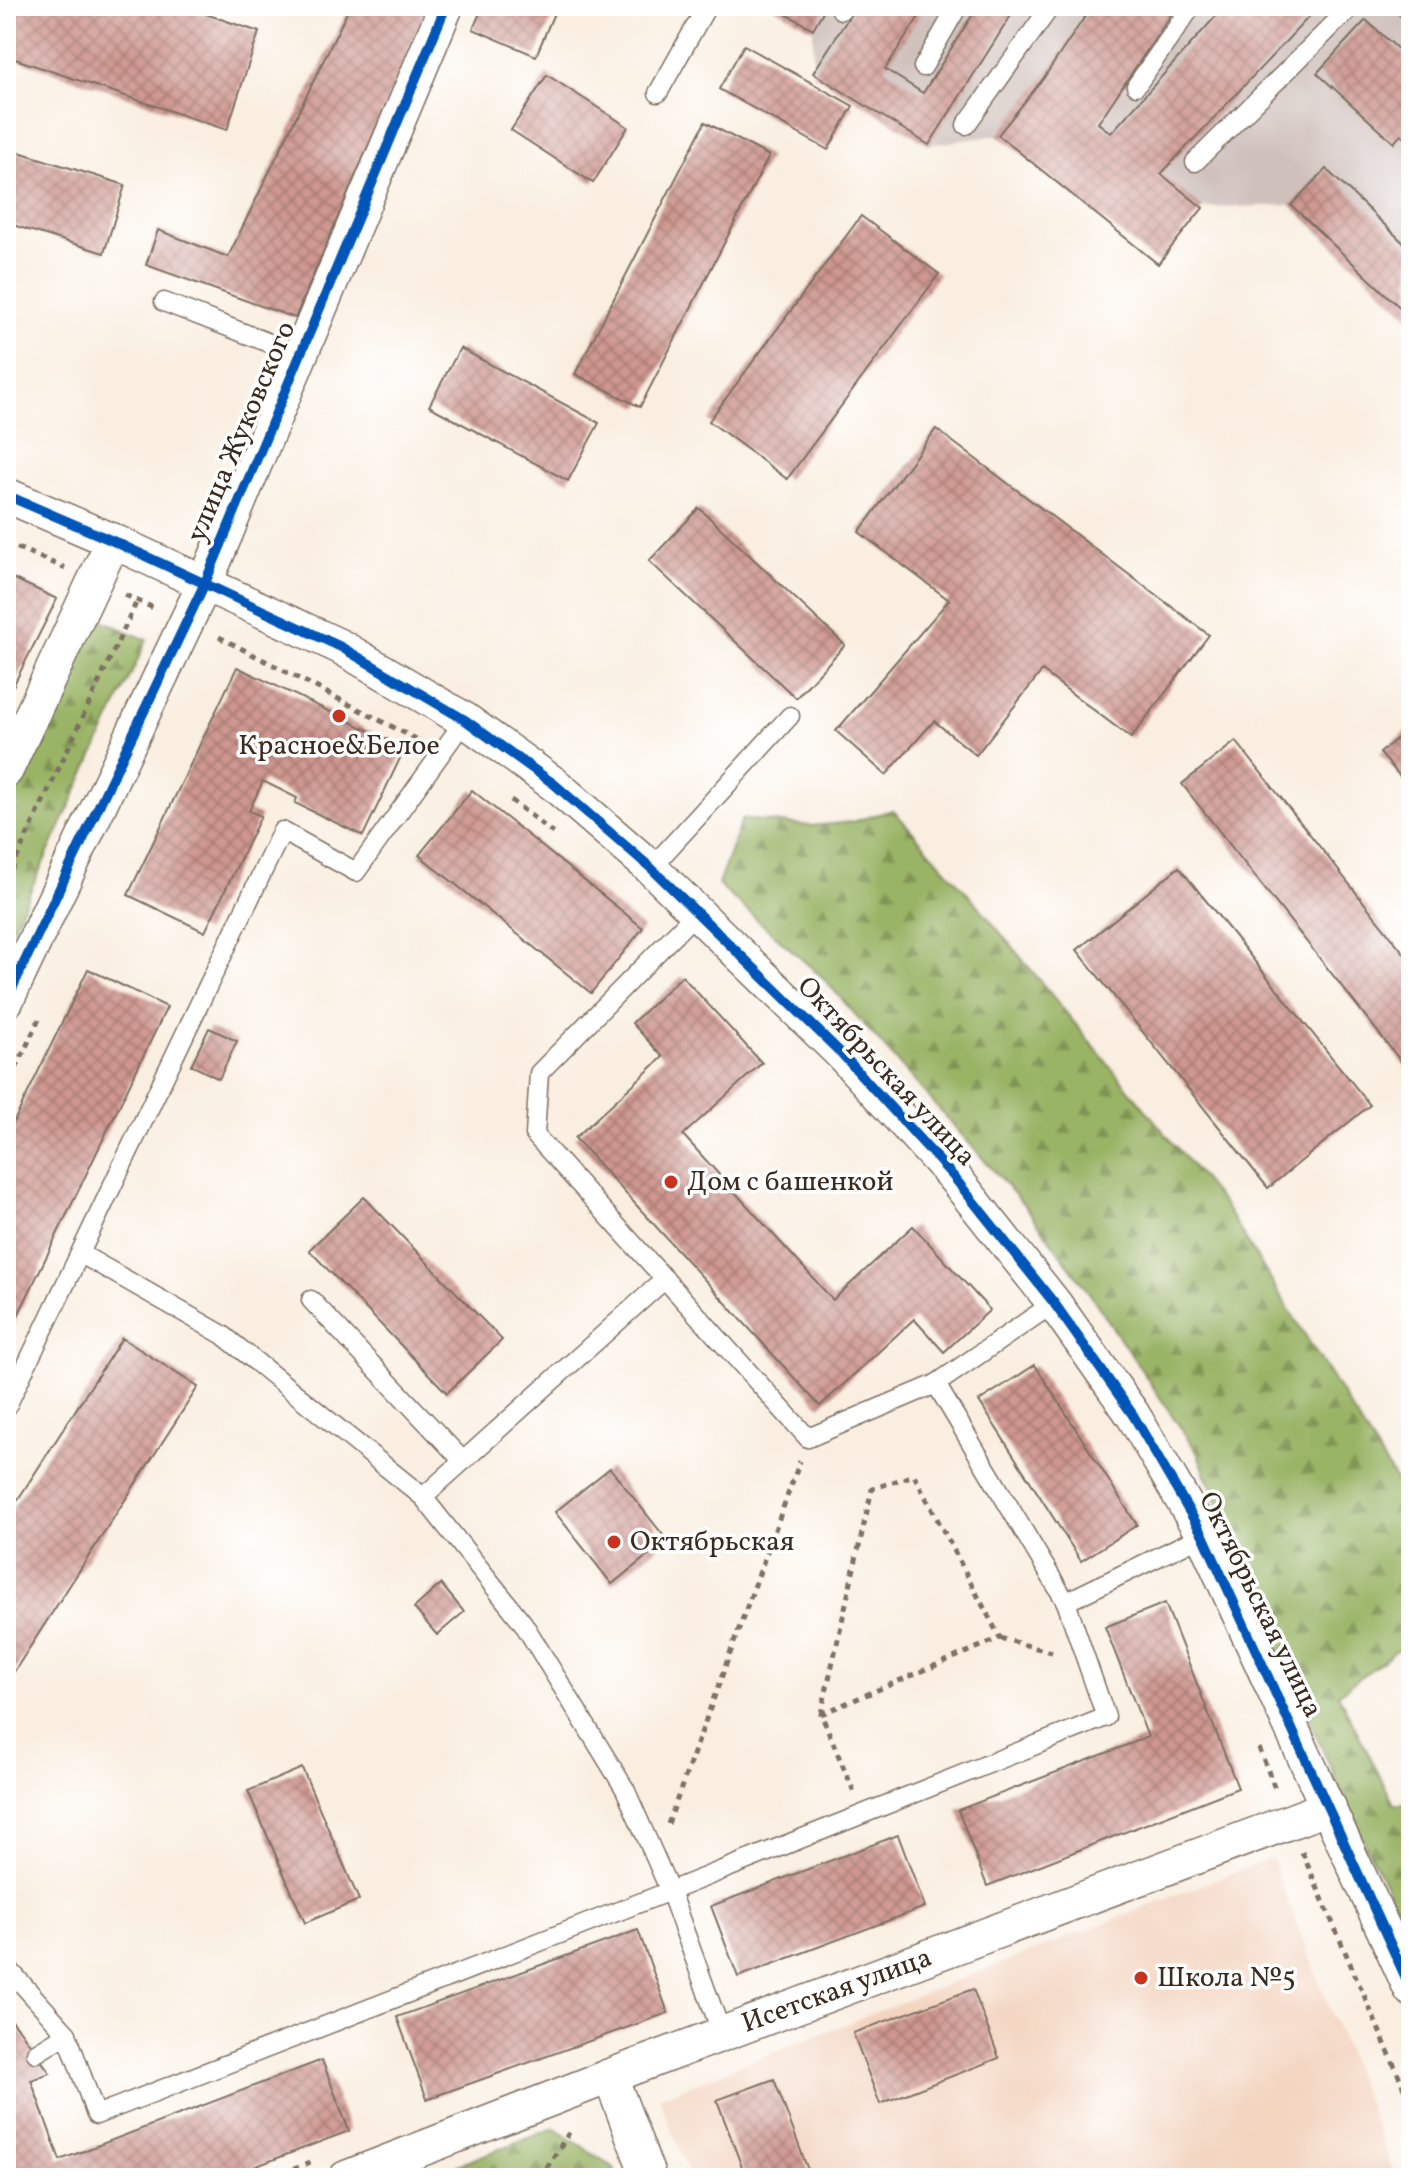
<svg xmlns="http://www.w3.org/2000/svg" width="1417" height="2184" font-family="Vollkorn,serif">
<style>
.built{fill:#f3d4bf}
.industrial{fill:#cfc0bb}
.forest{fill:url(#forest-firs);stroke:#6a6f42;stroke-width:2}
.building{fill:url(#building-cross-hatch)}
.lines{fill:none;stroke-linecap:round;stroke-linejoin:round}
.service-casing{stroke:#7e6f62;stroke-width:21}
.minor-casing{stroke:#7e6f62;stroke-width:37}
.path{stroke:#7e6f62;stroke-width:5;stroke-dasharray:6 6;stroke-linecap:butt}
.service{stroke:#fff;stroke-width:18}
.minor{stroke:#fff;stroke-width:34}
.cycleway-casing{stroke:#fff;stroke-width:15}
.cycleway{stroke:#0057b8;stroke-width:10}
.poi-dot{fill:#c8321e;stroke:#fff;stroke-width:3}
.labels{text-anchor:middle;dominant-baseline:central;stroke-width:7;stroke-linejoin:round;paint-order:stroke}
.street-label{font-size:28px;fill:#3b2a1e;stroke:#fff}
.poi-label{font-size:28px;fill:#3b2a1e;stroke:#fff;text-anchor:start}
</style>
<defs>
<pattern id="forest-firs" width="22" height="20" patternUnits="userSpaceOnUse" patternTransform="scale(2)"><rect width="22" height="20" fill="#9ab466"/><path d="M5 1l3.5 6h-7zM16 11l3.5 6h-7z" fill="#7f9353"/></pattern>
<pattern id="building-cross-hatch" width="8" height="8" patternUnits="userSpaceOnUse" patternTransform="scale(2)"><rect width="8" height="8" fill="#cf9790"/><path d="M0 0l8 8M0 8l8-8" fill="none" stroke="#a97b75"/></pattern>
</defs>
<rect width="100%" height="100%" fill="#fff"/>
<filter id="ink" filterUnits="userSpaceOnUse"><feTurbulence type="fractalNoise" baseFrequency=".0125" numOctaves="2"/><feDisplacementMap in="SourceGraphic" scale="16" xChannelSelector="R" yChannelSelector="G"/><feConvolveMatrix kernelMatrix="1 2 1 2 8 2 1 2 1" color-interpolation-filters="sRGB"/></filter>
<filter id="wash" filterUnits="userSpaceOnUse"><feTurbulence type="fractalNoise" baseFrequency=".006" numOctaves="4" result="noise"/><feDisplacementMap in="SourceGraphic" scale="32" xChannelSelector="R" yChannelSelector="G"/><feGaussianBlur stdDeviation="1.8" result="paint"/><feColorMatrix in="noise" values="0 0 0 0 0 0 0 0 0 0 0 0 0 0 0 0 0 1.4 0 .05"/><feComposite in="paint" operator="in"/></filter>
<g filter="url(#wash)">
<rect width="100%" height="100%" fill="#f9eee0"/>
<polygon class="built" points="1271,1858 1396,2178 691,2178 659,2097"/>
<polygon class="industrial" points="771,6 1411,6 1411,318 1291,205 1203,208 1158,264 998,135 929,145 813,74 813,29"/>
<g class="forest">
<polygon points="93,616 147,640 6,943 6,803"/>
<polygon points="893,810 976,903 1224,1205 1411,1505 1411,1649 1396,1651 1338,1694 1394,1804 1411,1804 1411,1936 1362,1838 1272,1637 1197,1452 1090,1294 1025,1206 823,978 718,885 742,819 811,826 852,822"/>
<polygon points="554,2128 613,2167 618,2178 424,2178"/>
</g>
<g id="blocks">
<g class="building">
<polygon points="6,6 182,6 259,32 227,130 6,56"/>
<polygon points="350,6 428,6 295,318 146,265 158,230 228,257"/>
<polygon points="483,6 557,6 536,56 473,29"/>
<polygon points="771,6 826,6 813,29"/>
<polygon points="856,6 926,6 885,69 923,93 978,6 1017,6 929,145 813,73"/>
<polygon points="1092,6 1177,6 1098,123 1111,133 1225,6 1319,6 1161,174 1203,208 1158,264 998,135 1043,79"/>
<polygon points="1366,20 1411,61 1411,143 1401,134 1394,143 1317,73"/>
<polygon points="744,45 853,106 828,150 719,89"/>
<polygon points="547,75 628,127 593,183 511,130"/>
<polygon points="705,122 769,156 640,407 575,374"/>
<polygon points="6,148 125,185 104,253 6,223"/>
<polygon points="1326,169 1411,250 1411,318 1291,205"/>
<polygon points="861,216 939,274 787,479 709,421"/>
<polygon points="460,348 599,423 568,481 429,406"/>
<polygon points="936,429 1209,635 1131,738 1042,671 976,755 934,721 886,775 836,731 949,600 859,532"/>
<polygon points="699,508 845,645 796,698 649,561"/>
<polygon points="6,575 57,599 6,700"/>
<polygon points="237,667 405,748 363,836 295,803 297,798 263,781 249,811 261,816 205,932 128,895"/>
<polygon points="1411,726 1411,789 1380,753"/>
<polygon points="1236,741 1411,962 1411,1074 1182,784"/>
<polygon points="472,790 643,928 591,993 419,855"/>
<polygon points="1179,867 1370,1105 1268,1188 1077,950"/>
<polygon points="88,969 167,1007 11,1330 6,1328 6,1138"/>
<polygon points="682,976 762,1063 683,1135 833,1300 913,1226 990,1310 944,1352 914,1319 820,1406 575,1138 663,1057 632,1023"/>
<polygon points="209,1028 237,1041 219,1079 191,1065"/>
<polygon points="364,1197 502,1340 447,1393 309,1250"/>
<polygon points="122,1338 198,1387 6,1684 6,1518"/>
<polygon points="1035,1365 1137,1525 1081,1561 979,1401"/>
<polygon points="610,1468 667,1540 612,1584 555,1512"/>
<polygon points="441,1584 464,1612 437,1635 414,1608"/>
<polygon points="1165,1603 1238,1788 987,1886 958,1810 1148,1737 1105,1627"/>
<polygon points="302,1768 359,1900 305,1923 248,1791"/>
<polygon points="898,1835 925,1907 738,1977 711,1906"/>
<polygon points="638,1930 668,2013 427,2099 397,2017"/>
<polygon points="973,1989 999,2058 880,2104 853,2033"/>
<polygon points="6,2014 20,2030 50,2073 31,2080 60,2160 322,2060 349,2131 225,2178 6,2178"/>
<polygon points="774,2079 811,2178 746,2178 717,2100"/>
</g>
</g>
</g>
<g filter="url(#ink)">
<use href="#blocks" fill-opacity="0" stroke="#7e6f62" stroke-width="2"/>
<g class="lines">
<g class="service-casing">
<g id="service">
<polyline points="1404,6 1411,13"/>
<polyline points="841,10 844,6"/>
<polyline points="923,67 958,6"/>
<polyline points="1136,86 1192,6"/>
<polyline points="658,93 707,6"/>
<polyline points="966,125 1051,6"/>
<polyline points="1195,162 1352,6"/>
<polyline points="164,302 300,355"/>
<polyline points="651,868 790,716"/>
<polyline points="81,1254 223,1335 423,1497 523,1623 625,1789 670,1891 722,2034"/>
<polyline points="311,1300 463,1461"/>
<polyline points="936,1384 1054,1303"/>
<polyline points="6,1408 282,831 356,872 465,720"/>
<polyline points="423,1497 665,1279"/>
<polyline points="1066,1602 1203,1535"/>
<polyline points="6,1966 67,2034 36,2053"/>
<polyline points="67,2034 96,2115 670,1891 1106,1717 1066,1602 936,1384 808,1438 535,1135 539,1073 697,912"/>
</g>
</g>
<g class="minor-casing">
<g id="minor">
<polyline points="6,495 113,541 341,647 465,720 554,784 651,868 842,1054 953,1176 1054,1303 1133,1415 1203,1535 1411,1989"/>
<polyline points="6,770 113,541"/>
<polyline points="6,1001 205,583 446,6"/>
<polyline points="610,2076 649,2178"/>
<polyline points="346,2178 610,2076 1329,1807"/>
</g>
</g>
<g class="path">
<polyline points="6,543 65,568"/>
<polyline points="125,595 156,609"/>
<polyline points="219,637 418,740"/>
<polyline points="511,800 553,833"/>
<polyline points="6,881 137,601"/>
<polyline points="6,1090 41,1015"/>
<polyline points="1000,1638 1055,1653"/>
<polyline points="821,1714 1000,1638 914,1475 872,1489 821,1714 854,1792"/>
<polyline points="1259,1748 1276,1791"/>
<polyline points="668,1824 800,1461"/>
<polyline points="1302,1852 1411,2104"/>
<polyline points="271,2178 315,2161"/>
<polyline points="540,2178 572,2128"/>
</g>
<use href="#service" class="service"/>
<use href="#minor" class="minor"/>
<g class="cycleway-casing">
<g id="cycleway">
<polyline points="6,495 113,541 341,647 465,720 554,784 651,868 842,1054 953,1176 1054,1303 1133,1415 1203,1535 1411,1989"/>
<polyline points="6,1001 205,583 446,6"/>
</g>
</g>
<use href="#cycleway" class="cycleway"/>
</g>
</g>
<g class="poi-dot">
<circle cx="339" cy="716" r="8"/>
<circle cx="671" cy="1182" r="8"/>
<circle cx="614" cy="1542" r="8"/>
<circle cx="1141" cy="1978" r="8"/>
</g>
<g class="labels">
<g class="street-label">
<text transform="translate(242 432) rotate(-67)">улица Жуковского</text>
<text transform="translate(886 1072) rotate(47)">Октябрьская улица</text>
<text transform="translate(1260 1605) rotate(64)">Октябрьская улица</text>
<text transform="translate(837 1991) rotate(-20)">Исетская улица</text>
</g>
<g class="poi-label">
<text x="339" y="746" text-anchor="middle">Красное&amp;Белое</text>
<text x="687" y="1182">Дом с башенкой</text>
<text x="630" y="1542">Октябрьская</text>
<text x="1157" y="1978">Школа №5</text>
</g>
</g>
<rect width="1417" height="2184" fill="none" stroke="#fff" stroke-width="32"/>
</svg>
